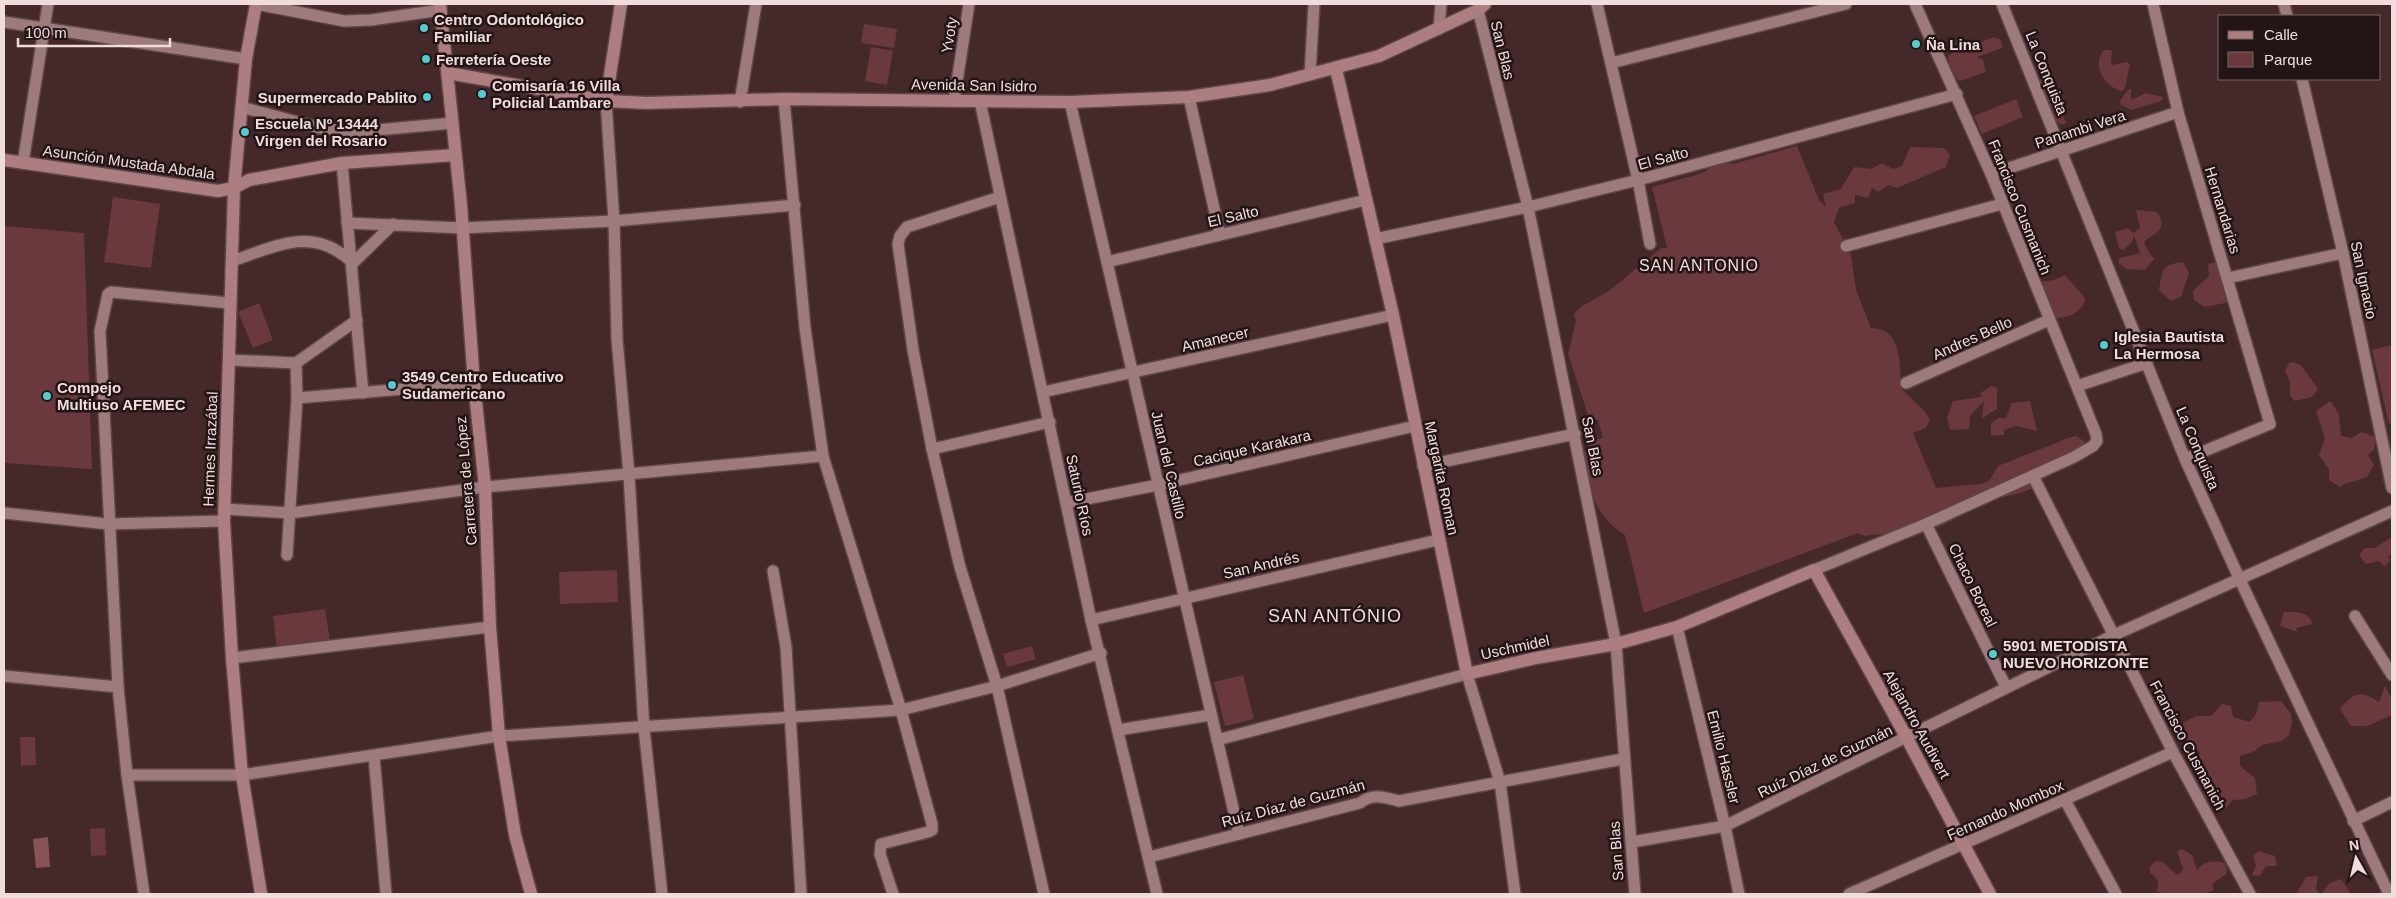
<svg xmlns="http://www.w3.org/2000/svg" width="2396" height="898" font-family="Helvetica,sans-serif">
<style>
.green{fill:#69393d}
.water{fill:#885356}
.lines{fill:none;stroke-linecap:round;stroke-linejoin:round}
.street-casing{stroke:#5e4547;stroke-width:14}
.secondary-casing{stroke:#5e4547;stroke-width:15}
.street{stroke:#9d7a7c;stroke-width:11}
.secondary{stroke:#ad7e81;stroke-width:12}
.poi-dot{fill:#52cdce;stroke:#231516;stroke-width:2}
.labels{text-anchor:middle;dominant-baseline:central;stroke-width:5;stroke-linejoin:round;paint-order:stroke}
.poi-label{font-size:15px;font-weight:bold;fill:#f0dcdc;stroke:#231516;text-anchor:start}
.street-label{font-size:15px;fill:#f0dcdc;stroke:#231516}
.neighbourhood-label{font-size:16px;letter-spacing:1px;fill:#f0dcdc;stroke:#231516}
.quarter-label{font-size:18px;letter-spacing:1px;fill:#f0dcdc;stroke:#231516}
</style>
<rect width="100%" height="100%" fill="#45282a"/>
<g class="green">
<polygon points="864,24 897,29 894,48 861,43"/>
<polygon points="1994,37 2001,40 2002,48 1977,57 1983,60 1986,72 1960,81 1950,73 1948,56 1952,53"/>
<polygon points="871,47 893,51 887,85 865,81"/>
<path d="M2104,50H2112L2111,62L2113,65L2126,62L2130,64L2125,88L2122,91C2106,88 2090,65 2104,50Z"/>
<path d="M2040,76L2043,77L2053,96L2056,99L2065,97C2057,107 2060,113 2067,123L2063,125C2049,121 2040,90 2040,76Z"/>
<polygon points="2131,89 2131,100 2146,93 2163,97 2161,101 2132,110 2121,105 2120,101 2128,90"/>
<polygon points="2016,99 2023,117 1982,134 1974,116"/>
<path d="M1797,146L1819,200L1826,207L1823,194L1841,189L1854,167L1871,169L1882,163L1893,169L1902,166L1910,147L1944,148L1950,154L1946,167L1897,188L1888,185L1878,192L1872,188L1868,198L1855,195V203L1839,208L1834,222L1851,255L1856,290L1871,328C1902,327 1900,366 1901,388L1926,413L1930,420L1926,428L1913,433L1936,488L1981,484L1989,481L1998,466L2068,438L2076,436L2084,441L2085,449L2040,481V484L2024,492L1991,500L1939,527L1864,536L1858,533L1644,613L1625,535C1593,516 1590,487 1582,454L1593,440L1603,438L1598,420L1589,418L1568,354L1576,321L1574,314L1582,306L1609,291L1661,248H1667L1652,187L1703,173L1712,166L1729,163L1733,164Z"/>
<polygon points="113,197 160,204 151,268 104,262"/>
<path d="M2136,210L2157,212C2168,230 2157,231 2144,242L2147,249L2154,259L2145,270L2126,269L2119,263V258L2140,253L2134,235L2132,242L2123,250L2119,248L2115,232L2128,228L2133,233L2140,228Z"/>
<polygon points="4,226 84,233 92,469 4,463"/>
<path d="M2183,262L2189,273C2187,282 2183,287 2182,296L2171,301L2159,290C2163,269 2160,265 2183,262Z"/>
<polygon points="2217,262 2230,302 2205,307 2194,300 2193,291 2209,276 2208,264"/>
<path d="M2065,275L2085,298C2085,312 2063,321 2052,317L2033,283L2054,280Z"/>
<polygon points="259,303 273,340 253,348 238,312"/>
<polygon points="2392,345 2392,423 2389,424 2372,350"/>
<polygon points="2293,362 2301,365 2318,389 2312,397 2295,401 2290,396 2290,382 2285,371 2289,363"/>
<polygon points="1992,386 1997,388 1997,409 1982,418 1984,401 1970,416 1969,429 1950,430 1947,418 1953,401 1982,397 1980,393"/>
<polygon points="2030,401 2037,431 2016,426 2004,430 2004,435 1991,436 1991,423 1998,418 2006,418 2012,403"/>
<polygon points="2330,401 2339,414 2341,436 2352,438 2361,432 2376,437 2374,450 2368,455 2374,465 2367,477 2342,485 2342,488 2329,480 2329,470 2319,455 2325,438 2316,411"/>
<polygon points="2392,537 2392,553 2388,557 2390,560 2385,567 2379,561 2366,564 2359,555 2365,548 2375,548"/>
<polygon points="617,570 618,602 560,604 559,572"/>
<polygon points="325,609 330,641 277,649 273,616"/>
<path d="M2284,612C2297,612 2308,611 2313,624L2296,628L2297,632L2280,626Z"/>
<polygon points="1032,646 1036,659 1007,667 1003,654"/>
<polygon points="1243,675 1254,719 1225,726 1214,682"/>
<path d="M2385,686L2392,699V715L2367,726H2351L2340,709C2354,692 2361,690 2379,702Z"/>
<path d="M2281,701L2291,714L2292,723L2289,735L2282,741L2262,745L2255,751L2240,756V766L2255,778L2257,794L2246,799L2233,800L2226,807L2220,808L2204,796L2201,773L2195,770L2200,752C2188,743 2181,738 2183,723L2196,716H2211L2222,704L2231,706L2233,717L2250,722L2256,714L2259,702Z"/>
<polygon points="20,737 35,737 36,765 21,766"/>
<polygon points="105,828 106,855 91,856 90,829"/>
<path d="M2182,849L2192,855L2197,870C2204,861 2214,860 2225,863L2227,869L2226,874L2212,884L2214,890C2202,897 2166,896 2156,891C2160,881 2158,879 2150,873V866L2156,861L2163,862L2176,874H2180L2183,869L2177,851Z"/>
<polygon points="2258,851 2275,856 2277,866 2266,866 2259,876 2252,875 2256,865 2253,856"/>
<polygon points="2318,876 2316,889 2320,894 2296,894 2306,877"/>
<polygon points="2341,879 2351,894 2321,894 2330,883"/>
</g>
<polygon class="water" points="48,837 50,867 36,868 33,839"/>
<g class="lines">
<g class="street-casing">
<g id="street">
<polyline points="256,4 344,21 371,20 441,10"/>
<polyline points="1597,4 1638,180 1650,244"/>
<polyline points="2002,4 2185,459 2240,580 2389,894"/>
<polyline points="2153,4 2178,112 2270,424 2185,459"/>
<polyline points="2284,4 2287,16"/>
<polyline points="1478,10 1528,207 1616,644 1635,894"/>
<polyline points="4,22 246,59"/>
<polyline points="1439,29 1441,4"/>
<polyline points="1611,63 1846,4"/>
<polyline points="1310,75 1314,4"/>
<polyline points="2302,79 2343,253 2392,488"/>
<polyline points="1189,97 1220,235"/>
<polyline points="784,99 805,328 823,456 901,710 932,824 932,830 928,832 881,844 880,854 893,894"/>
<polyline points="606,101 614,221 617,339 629,475 644,728 662,894"/>
<polyline points="954,101 969,4"/>
<polyline points="980,101 1091,620 1157,894"/>
<polyline points="740,102 756,4"/>
<polyline points="1070,102 1239,834"/>
<polyline points="241,107 320,128 355,132 453,123"/>
<polyline points="23,163 48,4"/>
<polyline points="342,163 363,393"/>
<polyline points="1991,174 2178,112"/>
<polyline points="1000,197 907,227 900,236 898,244 913,350 932,449 960,567 997,686 1044,894"/>
<polyline points="347,223 462,228 614,221 795,205"/>
<polyline points="1375,239 1528,207 1638,180 1957,94"/>
<polyline points="1846,246 2002,204"/>
<path d="M232,261C277,246 313,225 353,263L393,224"/>
<polyline points="1107,262 1366,200"/>
<polyline points="2228,278 2343,253"/>
<polyline points="229,360 296,363 357,320"/>
<polyline points="1906,383 2049,320"/>
<polyline points="2077,386 2147,363"/>
<polyline points="1043,392 1393,315"/>
<polyline points="297,398 474,383"/>
<polyline points="932,449 1050,422"/>
<polyline points="1423,466 1575,434"/>
<polyline points="2033,476 2173,752 2250,894"/>
<polyline points="1066,503 1158,485 1415,426"/>
<polyline points="224,509 290,513 485,487 823,456"/>
<polyline points="4,513 108,524 224,521"/>
<polyline points="1926,524 2006,687"/>
<polyline points="287,555 297,398 296,363"/>
<polyline points="1814,570 1926,524 2074,457 2093,446 2097,441 2096,434 1991,174 1915,4"/>
<polyline points="773,571 786,647 801,894"/>
<polyline points="2355,616 2392,675"/>
<polyline points="1091,620 1438,540"/>
<polyline points="1677,627 1725,826 1739,894"/>
<polyline points="232,658 490,627"/>
<polyline points="4,676 118,687"/>
<polyline points="1118,730 1211,715"/>
<polyline points="1217,740 1467,674 1500,782 1515,894"/>
<polyline points="374,756 386,894"/>
<polyline points="127,775 242,775 499,736 901,710 997,686 1101,653"/>
<polyline points="2065,800 2116,894"/>
<polyline points="2353,821 2392,802"/>
<polyline points="1632,842 1725,826 2114,635 2392,511"/>
<path d="M1149,857L1360,803C1372,793 1384,797 1399,801L1623,759"/>
<polyline points="144,894 127,775 118,687 100,331 108,294 111,292 229,303"/>
<polyline points="1849,894 2173,752"/>
</g>
</g>
<g class="secondary-casing">
<g id="secondary">
<polyline points="256,4 246,59 234,188 224,521 232,658 242,775 261,894"/>
<polyline points="440,4 461,205 474,383 485,487 490,627 499,736 515,835 531,894"/>
<polyline points="1336,69 1393,315 1467,674 1536,658 1616,644 1677,627 1814,570 1903,731 1990,894"/>
<polyline points="448,73 606,101 647,103 784,99 1070,102 1189,97 1270,85 1379,56 1478,10 1485,4"/>
<polyline points="606,101 621,4"/>
<polyline points="4,160 218,191 234,188 249,180 342,163 455,155"/>
</g>
</g>
<use href="#street" class="street"/>
<use href="#secondary" class="secondary"/>
</g>
<g class="poi-dot">
<circle cx="424" cy="28" r="5"/>
<circle cx="1916" cy="44" r="5"/>
<circle cx="426" cy="59" r="5"/>
<circle cx="482" cy="94" r="5"/>
<circle cx="427" cy="97" r="5"/>
<circle cx="245" cy="132" r="5"/>
<circle cx="2104" cy="345" r="5"/>
<circle cx="392" cy="385" r="5"/>
<circle cx="47" cy="396" r="5"/>
<circle cx="1993" cy="654" r="5"/>
</g>
<g class="labels">
<g class="poi-label">
<text x="434" y="19">Centro Odontológico<tspan x="434" dy="17">Familiar</tspan></text>
<text x="1926" y="44">Ña Lina</text>
<text x="436" y="59">Ferretería Oeste</text>
<text x="492" y="85">Comisaría 16 Villa<tspan x="492" dy="17">Policial Lambare</tspan></text>
<text x="417" y="97" text-anchor="end">Supermercado Pablito</text>
<text x="255" y="123">Escuela Nº 13444<tspan x="255" dy="17">Virgen del Rosario</tspan></text>
<text x="2114" y="336">Iglesia Bautista<tspan x="2114" dy="17">La Hermosa</tspan></text>
<text x="402" y="376">3549 Centro Educativo<tspan x="402" dy="17">Sudamericano</tspan></text>
<text x="57" y="387">Compejo<tspan x="57" dy="17">Multiuso AFEMEC</tspan></text>
<text x="2003" y="645">5901 METODISTA<tspan x="2003" dy="17">NUEVO HORIZONTE</tspan></text>
</g>
<g class="street-label">
<text transform="translate(949 35) rotate(-81)">Yvoty</text>
<text transform="translate(1503 50) rotate(76)">San Blas</text>
<text transform="translate(2047 73) rotate(68)">La Conquista</text>
<text transform="translate(974 85) rotate(1)">Avenida San Isidro</text>
<text transform="translate(2080 129) rotate(-18)">Panambi Vera</text>
<text transform="translate(1663 158) rotate(-15)">El Salto</text>
<text transform="translate(129 162) rotate(8)">Asunción Mustada Abdala</text>
<text transform="translate(2020 207) rotate(68)">Francisco Cusmanich</text>
<text transform="translate(2223 210) rotate(73)">Hernandarias</text>
<text transform="translate(1233 216) rotate(-13)">El Salto</text>
<text transform="translate(2364 280) rotate(78)">San Ignacio</text>
<text transform="translate(1972 338) rotate(-24)">Andres Bello</text>
<text transform="translate(1215 339) rotate(-13)">Amanecer</text>
<text transform="translate(1593 446) rotate(79)">San Blas</text>
<text transform="translate(1252 448) rotate(-13)">Cacique Karakara</text>
<text transform="translate(2198 448) rotate(67)">La Conquista</text>
<text transform="translate(210 449) rotate(-88)">Hermes Irrazábal</text>
<text transform="translate(1169 465) rotate(77)">Juan del Castillo</text>
<text transform="translate(1442 478) rotate(78)">Margarita Roman</text>
<text transform="translate(466 481) rotate(-95)">Carretera de López</text>
<text transform="translate(1080 495) rotate(78)">Saturio Ríos</text>
<text transform="translate(1261 565) rotate(-13)">San Andrés</text>
<text transform="translate(1973 585) rotate(64)">Chaco Boreal</text>
<text transform="translate(1515 647) rotate(-12)">Uschmidel</text>
<text transform="translate(1917 724) rotate(61)">Alejandro Audivert</text>
<text transform="translate(2188 745) rotate(62)">Francisco Cusmanich</text>
<text transform="translate(1724 757) rotate(76)">Emilio Hassler</text>
<text transform="translate(1825 761) rotate(-26)">Ruíz Díaz de Guzmán</text>
<text transform="translate(1293 803) rotate(-15)">Ruíz Díaz de Guzmán</text>
<text transform="translate(2005 810) rotate(-24)">Fernando Mombox</text>
<text transform="translate(1616 851) rotate(-94)">San Blas</text>
</g>
<g class="neighbourhood-label">
<text x="1699" y="265">SAN ANTONIO</text>
</g>
<g class="quarter-label">
<text x="1335" y="616">SAN ANTÓNIO</text>
</g>
</g>
<rect width="2396" height="898" fill="none" stroke="#f0dcdc" stroke-width="10"/>
<rect x="2218" y="15" width="162" height="65" fill="#231516" stroke="#756565"/>
<rect x="2228" y="31" width="25" height="8" fill="#ad7e81" stroke="#756565"/>
<text x="2264" y="40" font-size="15" fill="#f0dcdc">Calle</text>
<rect x="2228" y="52" width="25" height="15" fill="#69393d" stroke="#756565"/>
<text x="2264" y="65" font-size="15" fill="#f0dcdc">Parque</text>
<g transform="translate(2356 858) rotate(352)" stroke="#231516" stroke-width="4" paint-order="stroke">
<path d="M0-4L9 19L0 12L-9 19Z" fill="#f0dcdc"/>
<text y="-8" font-size="14" font-weight="bold" text-anchor="middle" fill="#f0dcdc">N</text>
</g>
<path d="M18 38v8h152v-8" fill="none" stroke="#f0dcdc" stroke-width="2.5"/>
<text x="25" y="38" font-size="15" fill="#f0dcdc" stroke="#231516" stroke-width="4" paint-order="stroke">100 m</text>
</svg>
